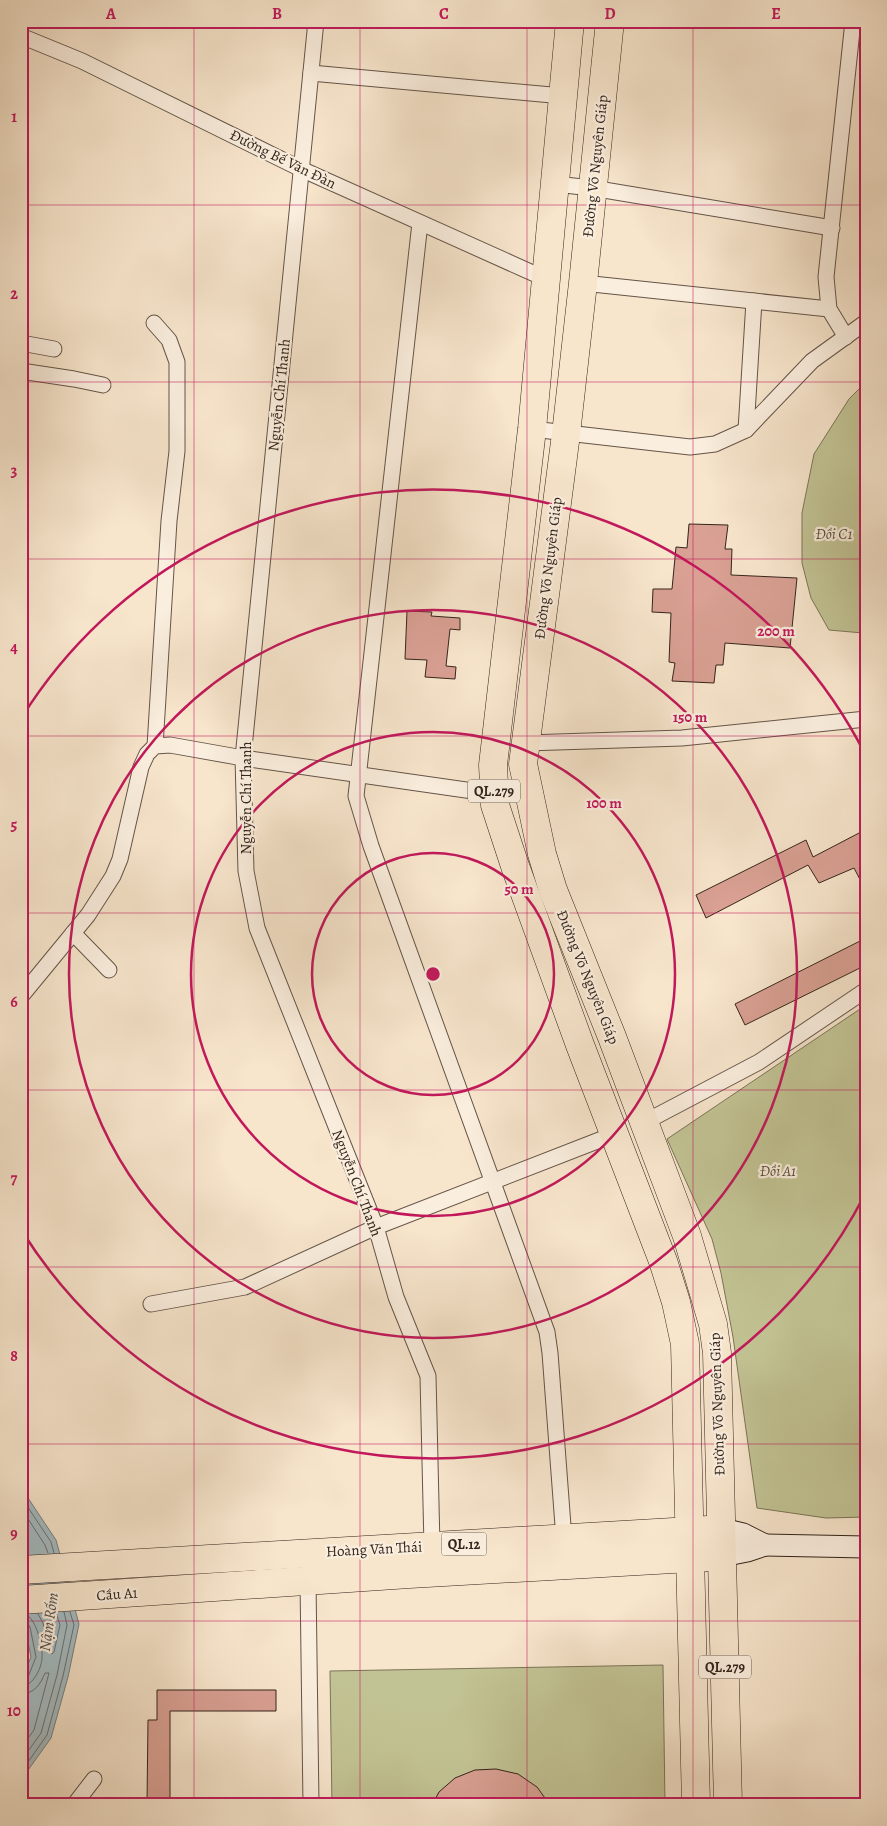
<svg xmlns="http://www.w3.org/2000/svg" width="887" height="1826" font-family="Alegreya,serif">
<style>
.green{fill:#c2c394;stroke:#7b7458}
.water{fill:#a4bcc3;stroke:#777f80}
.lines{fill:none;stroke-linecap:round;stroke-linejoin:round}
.shore{stroke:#6c7070;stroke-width:1}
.building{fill:#d9a093;stroke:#34241c}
.street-casing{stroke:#655448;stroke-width:17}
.secondary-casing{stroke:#34241c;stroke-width:23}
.highway-casing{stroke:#34241c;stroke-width:29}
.street{stroke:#faeede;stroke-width:15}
.secondary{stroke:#faeede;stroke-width:21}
.highway{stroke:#f7e5cc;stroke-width:28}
.grid{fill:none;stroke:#c2185b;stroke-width:1;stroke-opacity:0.55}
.ring{fill:none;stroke:#c2185b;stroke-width:2.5}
.labels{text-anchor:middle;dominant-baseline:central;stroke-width:4.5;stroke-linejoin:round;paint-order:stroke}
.shield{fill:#faeede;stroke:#6f6156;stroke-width:1}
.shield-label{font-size:14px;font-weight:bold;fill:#34241c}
.street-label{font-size:15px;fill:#34241c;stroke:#faeede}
.park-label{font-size:15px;font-style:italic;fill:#584c3a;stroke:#faeede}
.water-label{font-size:16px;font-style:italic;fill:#56524e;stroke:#faeede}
.centre{fill:#c2185b;stroke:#faeede;stroke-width:2.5}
.ring-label{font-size:15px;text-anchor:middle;font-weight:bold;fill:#c2185b;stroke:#faeede;stroke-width:4.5;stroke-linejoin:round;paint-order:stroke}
.neatline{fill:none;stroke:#c2185b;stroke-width:2}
.grid-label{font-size:16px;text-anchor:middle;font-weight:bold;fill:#c2185b}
</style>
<rect width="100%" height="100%" fill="#f7e5cc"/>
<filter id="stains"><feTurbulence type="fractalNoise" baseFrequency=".004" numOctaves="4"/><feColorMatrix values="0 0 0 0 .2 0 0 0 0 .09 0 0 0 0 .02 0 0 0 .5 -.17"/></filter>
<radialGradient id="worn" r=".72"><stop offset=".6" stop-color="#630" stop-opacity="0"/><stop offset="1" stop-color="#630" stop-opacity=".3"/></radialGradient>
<g class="green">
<polygon points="866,382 866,632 863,633 829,630 811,598 802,563 802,513 814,454 849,399"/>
<polygon points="866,1005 866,1517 826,1518 757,1508 733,1337 721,1273 712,1239 667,1139"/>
<polygon points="663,1665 665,1805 332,1805 330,1671"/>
</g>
<polygon class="water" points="21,1490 26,1495 56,1540 79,1624 68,1677 51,1738 21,1780 21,1680 31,1657 25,1628 21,1621"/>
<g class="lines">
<g class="shore">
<polyline points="21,1497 51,1542 54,1553"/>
<polyline points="21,1508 45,1545 48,1553"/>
<polyline points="38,1614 43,1623 49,1652 52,1654 54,1652 60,1625 56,1613"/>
<polyline points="21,1620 26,1621 30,1627 36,1657 28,1677 21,1680"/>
<path d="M21,1687C33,1686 42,1668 42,1657C43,1646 36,1620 27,1615"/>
<path d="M21,1694C35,1693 40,1685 45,1673H49L34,1730L21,1748"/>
<polyline points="21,1761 41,1733 57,1675 67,1625 64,1612"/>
<polyline points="21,1772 47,1735 63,1676 74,1625 70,1612"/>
</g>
</g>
<g class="building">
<polygon points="689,524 728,525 725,549 732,549 731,575 797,578 790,648 725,643 723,665 716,665 714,683 672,681 675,663 669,662 671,613 652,612 653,589 672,589 676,547 687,548"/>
<polygon points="407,611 432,612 431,616 460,618 460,630 450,629 446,666 456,667 455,679 425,677 427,660 405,659"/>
<polygon points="861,832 866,840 866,891 854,868 819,883 808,865 706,918 696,895 806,840 813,857"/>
<polygon points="866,938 866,965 745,1025 735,1004"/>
<polygon points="157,1690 276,1690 276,1711 170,1711 170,1803 147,1803 148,1720 157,1720"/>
<polygon points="496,1769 518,1774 537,1787 550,1805 432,1805 439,1792 455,1778 475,1770"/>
</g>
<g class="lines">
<g class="street-casing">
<g id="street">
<polyline points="316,21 243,758 246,871 257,928 376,1227 396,1297 428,1376 432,1546"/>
<polyline points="21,36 82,61 301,169 546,279"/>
<polyline points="311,73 563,96"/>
<polyline points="555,184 592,188 832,228"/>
<polyline points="420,223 356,796 371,846 547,1332 550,1353 564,1539"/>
<polyline points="583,283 829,309"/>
<polyline points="154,323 169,340 177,362 177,451 169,521 155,746"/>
<polyline points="846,337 829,309 826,277 853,21"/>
<polyline points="21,343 54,349"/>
<polyline points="21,371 74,379 103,385"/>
<polyline points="532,429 690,447 715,444 746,430 812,361 866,322"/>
<polyline points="746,430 754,301"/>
<polyline points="526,743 682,738 866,719"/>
<polyline points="73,933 109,970"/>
<polyline points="23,994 88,915 113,876 120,859 141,767 147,754 155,746 170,745 243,758 473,791 494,790"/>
<polyline points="645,1122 759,1062 866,990"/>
<polyline points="151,1304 245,1287 376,1227 615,1134"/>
<polyline points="308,1581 311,1805"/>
<polyline points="74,1805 94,1779"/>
</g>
</g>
<g class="secondary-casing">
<g id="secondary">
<polyline points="722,1529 743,1534 765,1545 747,1551 722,1556"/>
<polyline points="765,1545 866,1547"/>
</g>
</g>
<g class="highway-casing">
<g id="highway">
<polyline points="570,21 532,429 493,765 495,805 515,866 580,1045 663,1261 676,1302 685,1344 696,1805"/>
<polyline points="610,21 583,283 566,434 523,764 542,854 553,890 612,1037 687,1236 713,1324 717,1353 728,1805"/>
<polyline points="21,1570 708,1530"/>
<polyline points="21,1600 409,1574 708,1557"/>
</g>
</g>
<use href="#street" class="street"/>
<use href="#secondary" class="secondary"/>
<use href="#highway" class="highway"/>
</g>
<path class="grid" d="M194,21V1805M360,21V1805M527,21V1805M693,21V1805M21,205H866M21,382H866M21,559H866M21,736H866M21,913H866M21,1090H866M21,1267H866M21,1444H866M21,1621H866"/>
<g class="ring">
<circle cx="433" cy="974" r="121"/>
<circle cx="433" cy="974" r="242"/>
<circle cx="433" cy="974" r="364"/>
<path d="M865 1194A485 485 0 0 1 22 1231M22 717A485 485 0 0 1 865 754"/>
</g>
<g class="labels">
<g class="shield">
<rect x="468" y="779.5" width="52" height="23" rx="4"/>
<rect x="441.5" y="1532.5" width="45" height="23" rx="4"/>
<rect x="699" y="1655.5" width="52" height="23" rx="4"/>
</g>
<g class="shield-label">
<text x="494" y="791">QL.279</text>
<text x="464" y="1544">QL.12</text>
<text x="725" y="1667">QL.279</text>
</g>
<g class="street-label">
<text transform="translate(283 159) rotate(26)">Đường Bế Văn Đàn</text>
<text transform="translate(595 166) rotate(-84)">Đường Võ Nguyên Giáp</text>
<text transform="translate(279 395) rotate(-84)">Nguyễn Chí Thanh</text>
<text transform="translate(548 568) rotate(-83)">Đường Võ Nguyên Giáp</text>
<text transform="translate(246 798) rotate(-90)">Nguyễn Chí Thanh</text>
<text transform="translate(588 977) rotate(68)">Đường Võ Nguyên Giáp</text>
<text transform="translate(357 1183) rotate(69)">Nguyễn Chí Thanh</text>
<text transform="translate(717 1404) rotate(-92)">Đường Võ Nguyên Giáp</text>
<text transform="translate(374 1549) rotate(-3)">Hoàng Văn Thái</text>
<text transform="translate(117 1594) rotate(-4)">Cầu A1</text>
</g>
<g class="park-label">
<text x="834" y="534">Đồi C1</text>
<text x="778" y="1171">Đồi A1</text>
</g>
<g class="water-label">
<text transform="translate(49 1622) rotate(-82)">Nậm Rốm</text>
</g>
</g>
<circle cx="433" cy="974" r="8" class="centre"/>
<g class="ring-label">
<text x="776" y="636">200 m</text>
<text x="690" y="722">150 m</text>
<text x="604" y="808">100 m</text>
<text x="519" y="894">50 m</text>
</g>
<rect width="887" height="1826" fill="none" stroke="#f7e5cc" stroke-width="55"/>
<rect x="28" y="28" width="832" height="1770" class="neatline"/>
<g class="grid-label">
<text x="111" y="19">A</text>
<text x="277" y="19">B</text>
<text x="444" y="19">C</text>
<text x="610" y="19">D</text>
<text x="776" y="19">E</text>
<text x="14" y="122">1</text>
<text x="14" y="299">2</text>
<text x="14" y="476">3</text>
<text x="14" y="653">4</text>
<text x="14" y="830">5</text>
<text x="14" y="1007">6</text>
<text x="14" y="1184">7</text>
<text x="14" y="1361">8</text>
<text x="14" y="1539">9</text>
<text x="14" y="1716">10</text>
</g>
<rect width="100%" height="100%" filter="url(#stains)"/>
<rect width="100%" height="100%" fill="url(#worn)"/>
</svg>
